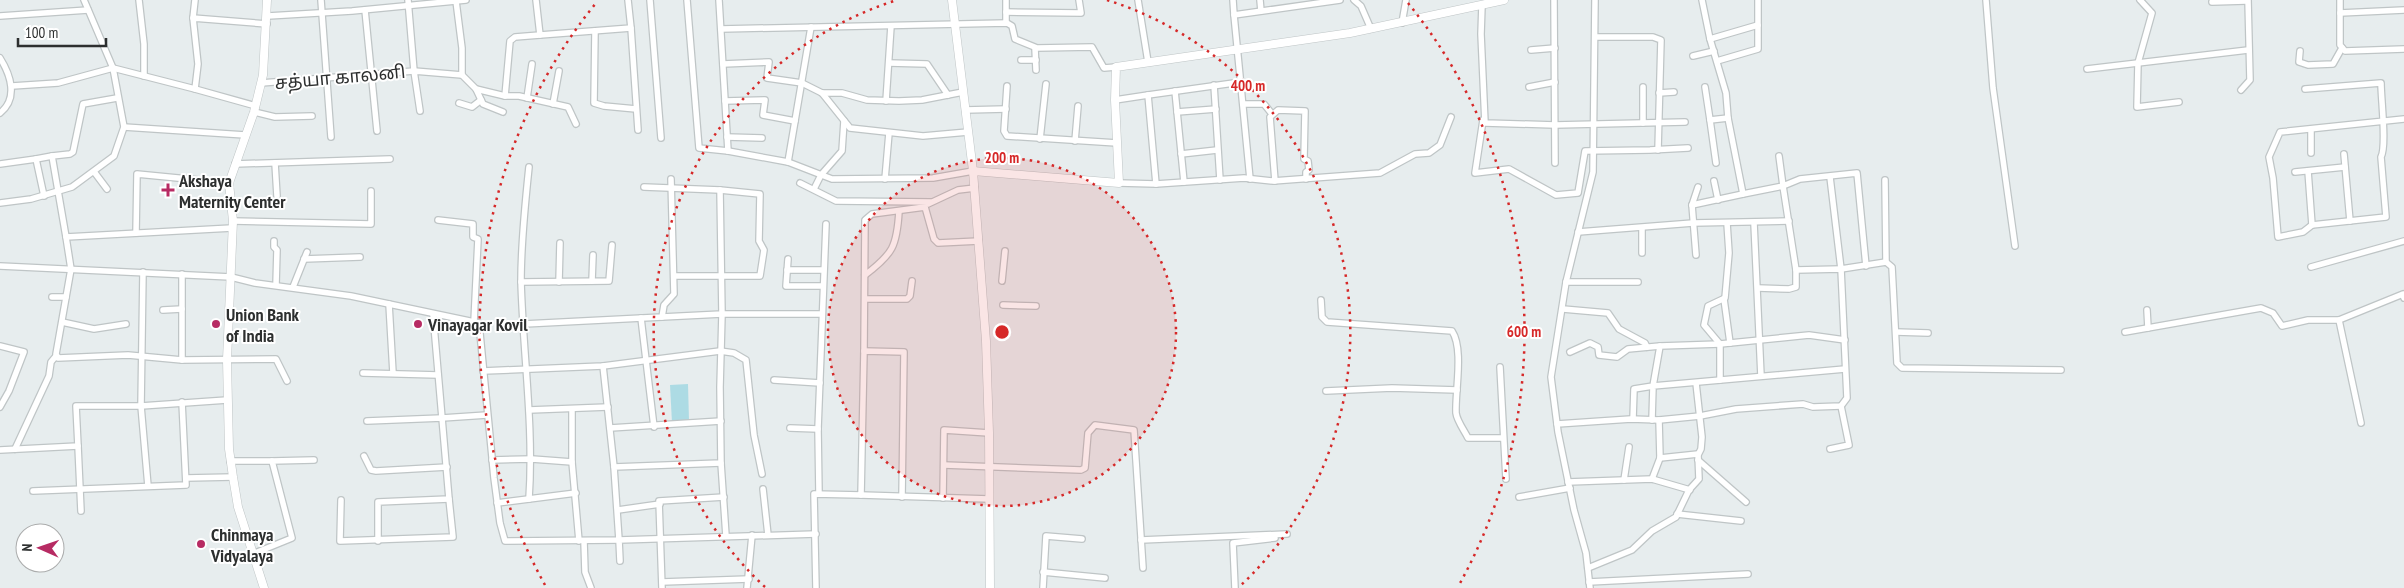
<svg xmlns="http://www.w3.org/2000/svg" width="2404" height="588" font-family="'PT Sans Narrow','Noto Sans Tamil',sans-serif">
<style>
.green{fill:#addbe4}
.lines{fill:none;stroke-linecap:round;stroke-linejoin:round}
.street-casing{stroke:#bfc5c6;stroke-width:8}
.secondary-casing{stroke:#bfc5c6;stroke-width:9}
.street{stroke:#fff;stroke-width:5.5}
.secondary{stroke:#fff;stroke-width:8}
.ring{fill:none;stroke:#d62828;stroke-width:2.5;stroke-dasharray:2.5 5}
.poi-dot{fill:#b72b63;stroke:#fff;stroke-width:2}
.labels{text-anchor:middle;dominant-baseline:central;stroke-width:4;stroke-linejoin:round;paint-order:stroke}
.street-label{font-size:18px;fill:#2d2f2f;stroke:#fff}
.poi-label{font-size:18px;font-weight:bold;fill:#2d2f2f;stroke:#fff;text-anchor:start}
.centre{fill:#d62828;stroke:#fff;stroke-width:2.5}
.ring-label{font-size:15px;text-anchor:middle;font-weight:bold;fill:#d62828;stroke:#fff;stroke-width:4;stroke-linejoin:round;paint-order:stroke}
</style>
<rect width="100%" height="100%" fill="#e7edee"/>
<polygon class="green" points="688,384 689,421 672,423 670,385"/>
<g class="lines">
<g class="street-casing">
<g id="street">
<polyline points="139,0 144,44 144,76"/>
<polyline points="321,0 331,137"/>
<polyline points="536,0 540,35 631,28 628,0"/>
<polyline points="650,0 661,138"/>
<polyline points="687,0 699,148 728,151 788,162 832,179 933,178 973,171"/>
<polyline points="719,0 728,151"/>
<polyline points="1006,0 1006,23"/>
<polyline points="1138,0 1148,62"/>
<polyline points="1233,0 1234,15 1340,0"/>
<polyline points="1260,0 1261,11"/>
<polyline points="1354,0 1361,6 1371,29"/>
<polyline points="1554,0 1555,163"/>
<polyline points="1986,0 1993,88 2015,246"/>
<polyline points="2140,0 2152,13 2138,63 2137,107 2179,102"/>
<polyline points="2340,0 2340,45 2345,51 2404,49"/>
<polyline points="456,1 462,48 462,75"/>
<polyline points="2212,2 2246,1"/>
<polyline points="1482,5 1481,34 1485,123 1555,125 1685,122"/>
<polyline points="365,10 377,131"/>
<polyline points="1006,12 1081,13 1079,0"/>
<polyline points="2340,13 2404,10"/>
<polyline points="1234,15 1250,179"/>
<polyline points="0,16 88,10"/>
<polyline points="268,16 352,11 466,0"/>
<polyline points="193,18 195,0"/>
<polyline points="1402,23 1406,0"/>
<polyline points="631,28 638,130"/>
<polyline points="721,29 1007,23 1012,26 1015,39 1037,48 1092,47 1104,68 1116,67"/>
<polyline points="595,31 594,103 604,106 636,109"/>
<polyline points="1595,37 1653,37 1661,40 1658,150"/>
<polyline points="1710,39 1758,25"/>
<polyline points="1035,48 1036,70"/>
<polyline points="1531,50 1555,48"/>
<polyline points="2300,51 2299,62 2308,65 2333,64 2342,48"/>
<polyline points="1693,56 1714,51"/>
<path d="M0,58C10,74 19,98 0,113"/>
<polyline points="1021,60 1036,60"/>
<polyline points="1717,61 1758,49 1758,0"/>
<polyline points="889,63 927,64 948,95"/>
<polyline points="723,64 769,62 767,78 802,83 822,93 850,128 923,136 968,132"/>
<polyline points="2087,69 2248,50"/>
<polyline points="261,83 414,71 408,0"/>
<polyline points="1214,85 1220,180"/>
<polyline points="12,86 58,83 113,68 195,89 198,64 193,18 267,24"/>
<polyline points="1007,86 1004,131 1007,136 1117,143"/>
<polyline points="1529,87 1555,82"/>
<polyline points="1643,87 1643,123"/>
<polyline points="1705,87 1710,120 1728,118"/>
<polyline points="195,89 256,106"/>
<polyline points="476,89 483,104 503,112"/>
<path d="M2305,89L2381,83C2381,99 2387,146 2381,157L2386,217L2312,225L2303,232L2278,237L2273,178L2269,157L2280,132L2404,119"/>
<polyline points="2241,90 2250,80 2248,0"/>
<polyline points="1175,91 1184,182"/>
<polyline points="822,93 842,93 867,100 899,101 922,100 963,92"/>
<polyline points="1659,93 1674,92"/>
<polyline points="1148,95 1241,82"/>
<polyline points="505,96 510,41 515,37 540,35"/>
<polyline points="117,98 83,104 73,152 70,154 52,156 66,237 232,228"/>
<polyline points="527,98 532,64"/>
<polyline points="1115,100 1148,95 1156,184"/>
<polyline points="725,101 765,100 763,115 795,121"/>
<polyline points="886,101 891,26"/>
<polyline points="459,103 472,107 481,100"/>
<polyline points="553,104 559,71"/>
<polyline points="1243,104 1264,104 1272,114"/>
<polyline points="965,110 1006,109"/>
<polyline points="420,111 414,71 462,75 476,89 505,96 519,96 568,107 576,124"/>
<polyline points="254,112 275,117 312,116"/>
<polyline points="1177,112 1216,109"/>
<polyline points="1483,120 1475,173 1509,169 1556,195 1578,193 1585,151 1650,150 1688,148"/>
<polyline points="1710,120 1716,163"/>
<polyline points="124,127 245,135"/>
<polyline points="2311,129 2311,153"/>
<polyline points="727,137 762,138"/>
<polyline points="1040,139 1046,84"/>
<polyline points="1075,141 1078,106"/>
<polyline points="1181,154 1217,150"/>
<polyline points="2344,154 2350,221"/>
<polyline points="1779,156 1783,186 1800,179 1857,173 1866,266"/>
<polyline points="788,162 811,27"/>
<polyline points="275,163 277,196"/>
<polyline points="0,164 36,159"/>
<polyline points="235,164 390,159"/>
<polyline points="2308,171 2312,225"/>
<polyline points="2295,172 2345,167"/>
<polyline points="95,173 107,189"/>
<polyline points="1830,177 1841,269 1886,262 1892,267 1897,363 1902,368 2061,370"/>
<polyline points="885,179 889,133"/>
<polyline points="1885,180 1886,262"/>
<polyline points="1275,181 1270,117 1278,110 1305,111 1304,159 1308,161 1309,170 1306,172 1306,179"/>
<polyline points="1714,181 1718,200"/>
<polyline points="800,183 836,201 930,202"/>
<polyline points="1119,183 1156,184 1244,178 1273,181 1380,173 1415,154 1429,153 1440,145 1451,117"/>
<polyline points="644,187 720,190 760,194 759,241 764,250 760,276 674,276"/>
<polyline points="814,189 821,175 842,151 844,121"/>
<polyline points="44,196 36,159 52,156"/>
<polyline points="0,203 31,199 72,187 114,156 124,127 113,68 84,0"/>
<polyline points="928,204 958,190 975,188"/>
<polyline points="1692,205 1698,187"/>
<polyline points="438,220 473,224 473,237 478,239 474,322"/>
<polyline points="233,221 371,224 371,191"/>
<polyline points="1754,223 1761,376"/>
<polyline points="1642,228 1642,253"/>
<polyline points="1578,232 1693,223 1789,221"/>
<polyline points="136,233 137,174 229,183"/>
<polyline points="66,237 71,269 56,354 58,358 128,355 182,360 276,359 287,381"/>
<polyline points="274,241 274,247 277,250 276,285"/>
<polyline points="1696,255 1692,205 1743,194"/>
<polyline points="304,259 360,257"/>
<polyline points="788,259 786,286 823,286"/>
<polyline points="0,266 231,277 255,283 351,296 479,323 494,478 500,523 505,541 619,540 614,467 721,463 720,387 722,314 822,314"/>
<polyline points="2311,267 2404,241"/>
<polyline points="787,270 823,270"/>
<polyline points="143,272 141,406 148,486"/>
<polyline points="182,274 182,360"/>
<path d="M865,275C893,254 897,246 899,211"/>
<polyline points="592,281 593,255"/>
<polyline points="1002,281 1005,251"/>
<polyline points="521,282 609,281 612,245"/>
<polyline points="559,282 560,243"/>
<polyline points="1566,282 1638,282"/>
<polyline points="293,287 307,252"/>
<polyline points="1758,288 1789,289 1796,287 1796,270"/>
<polyline points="52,297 66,297"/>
<polyline points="865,299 907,299 910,296 912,281"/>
<polyline points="1724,299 1730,343"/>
<path d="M1321,300L1322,317L1327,322L1452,331C1464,349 1455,391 1456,413C1457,421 1464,430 1468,438H1503"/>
<polyline points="389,304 393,373"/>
<polyline points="1003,305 1036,306"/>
<polyline points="1563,309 1608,313 1619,329 1645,343 1647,347"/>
<polyline points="163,310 182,309"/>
<polyline points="2147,310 2148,328"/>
<polyline points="433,314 442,418 487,415"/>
<polyline points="662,317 722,314 720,190"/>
<polyline points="641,318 654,427"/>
<polyline points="62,322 94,329 126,324"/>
<polyline points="524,324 662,317 664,305 674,294 671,179"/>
<polyline points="1896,332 1928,333"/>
<polyline points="2125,332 2261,308 2273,313 2282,326 2308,320 2339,320"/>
<polyline points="0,346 24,352 9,391 0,407"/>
<polyline points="864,351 865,220 872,214 925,207 934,239 938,243 979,241"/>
<polyline points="1570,352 1590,343 1598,347 1599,355 1617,357 1628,349 1660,346"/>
<polyline points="603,366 614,467"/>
<polyline points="1500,367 1506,479"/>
<polyline points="483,371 603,366 720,351 734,353 746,360 754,435 762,474"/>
<polyline points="363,373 438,375"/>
<polyline points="774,380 820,383"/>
<polyline points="1720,380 1720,344 1704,325 1708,306 1725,298 1729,253 1727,223"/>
<polyline points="1326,391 1392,388 1457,390"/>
<polyline points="572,409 572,462 579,541"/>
<polyline points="529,410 608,407"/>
<polyline points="1633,419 1634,389 1653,386 1660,346 1720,344 1809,335 1845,340"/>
<polyline points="1652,420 1653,386 1845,369"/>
<polyline points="367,421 442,418 449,499 378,502 378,541"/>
<polyline points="2361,423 2339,320 2403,294 2404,298"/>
<polyline points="1557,424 1631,419 1659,420 1700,416 1736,409 1803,404 1813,407 1841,406 1847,398 1841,269 1796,270 1783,186 1743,194 1728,118 1726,93 1710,39 1702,0"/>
<polyline points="610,428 721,421"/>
<polyline points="790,428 818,429"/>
<polyline points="78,446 81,511"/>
<polyline points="15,449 49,376 51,362 56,356"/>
<polyline points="1830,449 1849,445 1841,406"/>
<polyline points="0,450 78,446 76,406 141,406 227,400"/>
<polyline points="364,456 371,470 376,471 447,467"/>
<polyline points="1660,458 1698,454"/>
<polyline points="492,460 532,459 572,462"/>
<polyline points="1698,460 1746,502"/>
<polyline points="230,461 272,461"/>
<polyline points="721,463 726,536"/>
<polyline points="944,465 1081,470 1085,468 1088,433 1095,425 1134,430 1143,568"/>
<polyline points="186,478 233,477"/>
<polyline points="1652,479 1660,458 1659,420"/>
<polyline points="1624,480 1629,447"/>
<polyline points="1568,482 1652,479 1690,490"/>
<polyline points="763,489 768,535"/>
<polyline points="33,491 186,485 182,402"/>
<polyline points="819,494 818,429 826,224"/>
<polyline points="861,495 989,499"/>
<polyline points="1519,497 1570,488"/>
<polyline points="943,498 944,430 989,433"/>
<path d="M529,499C534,426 523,354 521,281C521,242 525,205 529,167"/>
<polyline points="341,500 340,541 453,537 449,499"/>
<polyline points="497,503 576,493"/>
<polyline points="618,510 660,504"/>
<polyline points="1677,514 1741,521"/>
<polyline points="1141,540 1287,534"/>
<polyline points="584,541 585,572 591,588"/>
<polyline points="255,553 292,538 272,461 314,460"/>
<polyline points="620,561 619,540 816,534"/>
<polyline points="1588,568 1632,550 1652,531 1676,517 1689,490 1699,479 1698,455 1701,449 1702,437 1696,383"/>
<polyline points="1043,572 1105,578"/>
<polyline points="662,582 749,579"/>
<polyline points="1589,582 1748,574"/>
<polyline points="662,588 659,501 724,497"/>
<polyline points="747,588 752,535"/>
<polyline points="816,588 814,494 861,495 864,351 904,352 902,497"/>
<polyline points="1043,588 1046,536 1082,539"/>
<polyline points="1235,588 1233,543 1275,538"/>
<polyline points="1590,588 1586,553 1574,510 1558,432 1551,377 1566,282 1593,172 1595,0"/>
</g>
</g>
<g class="secondary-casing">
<g id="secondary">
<polyline points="952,0 973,171 986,341 989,433 990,588"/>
<polyline points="973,171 1119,183 1115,100 1116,67 1350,33 1504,0"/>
<polyline points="264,588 238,507 233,477 229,449 227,360 233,221 229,183 254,112 263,75 267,0"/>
</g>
</g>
<use href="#street" class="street"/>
<use href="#secondary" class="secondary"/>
</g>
<circle cx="1002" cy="332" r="174" fill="#d62828" fill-opacity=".12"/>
<g class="ring">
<circle cx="1002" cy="332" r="174"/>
<path d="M765 587A348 348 0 0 1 897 0M1107 0A348 348 0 0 1 1239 587"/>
<path d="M545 585A522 522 0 0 1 596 3M1408 3A522 522 0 0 1 1459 585"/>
</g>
<g class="poi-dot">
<path d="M165.5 182.5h5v5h5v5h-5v5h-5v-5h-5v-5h5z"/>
<circle cx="216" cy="324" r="5"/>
<circle cx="418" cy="324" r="5"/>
<circle cx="201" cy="544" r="5"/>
</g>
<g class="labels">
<g class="street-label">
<text transform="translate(340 77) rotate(-5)">சத்யா காலனி</text>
</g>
<g class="poi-label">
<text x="179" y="180">Akshaya<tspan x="179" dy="21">Maternity Center</tspan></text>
<text x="226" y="314">Union Bank<tspan x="226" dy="21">of India</tspan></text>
<text x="428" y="324">Vinayagar Kovil</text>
<text x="211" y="534">Chinmaya<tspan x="211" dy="21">Vidyalaya</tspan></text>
</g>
</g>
<circle cx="1002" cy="332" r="8" class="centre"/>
<g class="ring-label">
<text x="1248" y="91">400 m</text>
<text x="1002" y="163">200 m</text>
<text x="1524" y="337">600 m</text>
</g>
<g transform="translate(40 548) rotate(272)"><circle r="24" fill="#ffffff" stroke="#abacac"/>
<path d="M0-4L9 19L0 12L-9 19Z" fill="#b72b63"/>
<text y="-8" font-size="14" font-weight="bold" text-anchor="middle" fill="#2d2f2f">N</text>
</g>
<path d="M18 38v8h88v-8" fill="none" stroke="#2d2f2f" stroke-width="2.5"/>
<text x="25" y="38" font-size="15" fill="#2d2f2f" stroke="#ffffff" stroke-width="4" paint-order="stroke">100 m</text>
</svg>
